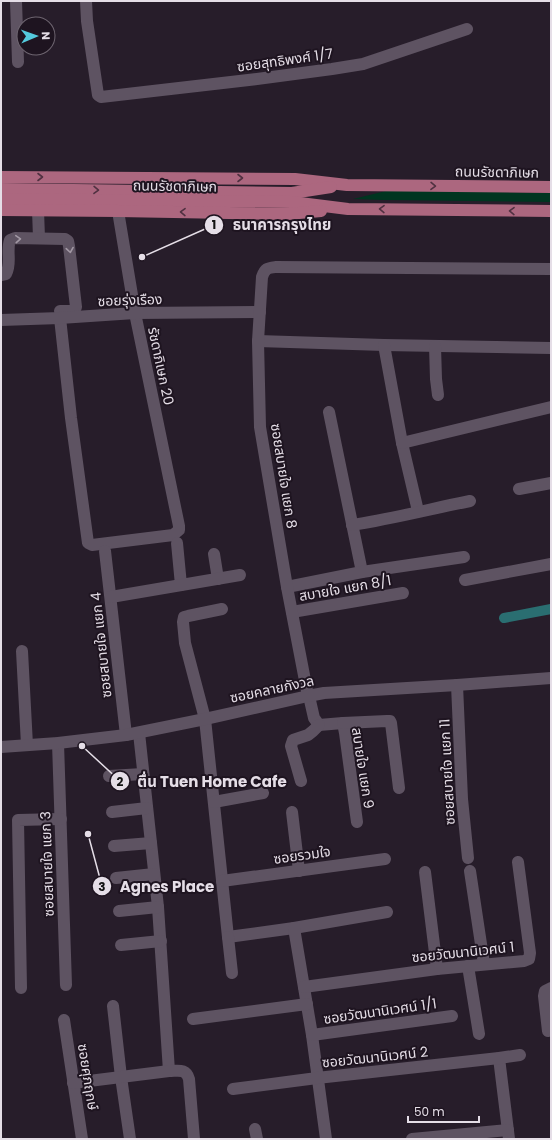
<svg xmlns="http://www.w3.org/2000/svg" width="552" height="1140" font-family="Poppins,'Noto Sans Thai',sans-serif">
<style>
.green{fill:#003520}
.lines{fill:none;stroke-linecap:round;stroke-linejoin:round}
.canal{stroke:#2a6e71;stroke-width:10}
.minor{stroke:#5e5362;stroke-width:12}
.major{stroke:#ac677f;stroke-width:12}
.oneway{stroke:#503141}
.oneway2{stroke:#a298a4}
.labels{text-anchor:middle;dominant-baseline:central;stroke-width:4;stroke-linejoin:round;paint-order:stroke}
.street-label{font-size:14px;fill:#e5dee7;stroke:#1e1420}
.leader{fill:none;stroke:#e5dee7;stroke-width:1.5}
.callout-dot{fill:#e5dee7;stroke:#1e1420;stroke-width:1.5}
.mark-label{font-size:12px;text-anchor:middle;font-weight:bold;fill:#111}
.callout-label{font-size:15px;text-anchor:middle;font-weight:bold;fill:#e5dee7;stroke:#1e1420;stroke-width:4;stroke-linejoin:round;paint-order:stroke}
</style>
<rect width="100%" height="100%" fill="#271d2a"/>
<polygon class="green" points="390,190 551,193 551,202 383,200 353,199"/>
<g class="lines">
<polyline class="canal" points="504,618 551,609"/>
<g class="minor">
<polyline points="16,1 18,62"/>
<polyline points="86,1 87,21 98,95 101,97 257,79 332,69 363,64 467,29"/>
<polyline points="38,210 39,238"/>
<path d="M1,275L6,274C12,263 6,251 10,240L15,238L65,239L68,241L69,246L76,307L74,311H60"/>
<polyline points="60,318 71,418 88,543 92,545 173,535 179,530 179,526 135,313 118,211"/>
<polyline points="1,320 60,318 135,313 260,312"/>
<polyline points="258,341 384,345 551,348"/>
<polyline points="384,345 402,443 418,511"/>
<polyline points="435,346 436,379 438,395"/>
<polyline points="329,412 362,572"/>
<polyline points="402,443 551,407"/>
<polyline points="519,489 551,483"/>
<path d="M352,525C392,519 430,509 470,501"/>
<polyline points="177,543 181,585"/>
<polyline points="105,551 126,735"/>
<polyline points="214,554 218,579"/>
<polyline points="465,580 551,564"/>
<polyline points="287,587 362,572 464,557"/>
<polyline points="111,597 240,575"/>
<polyline points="222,609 188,616 184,617 183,622 185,643 205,719 228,937 294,928 387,912"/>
<polyline points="292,612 403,593"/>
<polyline points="22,651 27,745"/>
<polyline points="457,685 462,799 468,858"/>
<path d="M308,696L287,587L260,427L258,341L262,277C265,268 268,268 276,267L551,269"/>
<polyline points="309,696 314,718 319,725 343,723 345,733 357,822"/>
<polyline points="343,723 387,721 390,721 391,723 399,788"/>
<polyline points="139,733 158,907 169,1071"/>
<polyline points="58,743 66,985"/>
<polyline points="1,747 58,743 126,735 205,719 308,696 324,693 457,685 551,678"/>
<polyline points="109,776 143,774"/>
<polyline points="301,781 291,746 293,740 308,735 313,731 319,725"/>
<polyline points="214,802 263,793"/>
<polyline points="112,812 147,808"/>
<polyline points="292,812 299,871"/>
<polyline points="114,846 151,843"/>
<polyline points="470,871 484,964"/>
<polyline points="425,872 437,969"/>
<polyline points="116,878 154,874"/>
<polyline points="222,881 385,859"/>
<polyline points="119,911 158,907"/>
<polyline points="294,928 312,1035 326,1139"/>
<polyline points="228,937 232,973"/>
<polyline points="121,945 161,941"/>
<polyline points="468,966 479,1034"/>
<polyline points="304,987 437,969 524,961 529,959 530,953 518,862"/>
<polyline points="21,988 18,820 61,819"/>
<polyline points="113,1006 121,1077 130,1139"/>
<polyline points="193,1019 307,1004"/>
<polyline points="64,1020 82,1139"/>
<polyline points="548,1031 544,996 545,991 551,988"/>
<polyline points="312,1035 452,1016"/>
<polyline points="499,1058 509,1139"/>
<path d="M73,1083L169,1071C178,1071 186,1068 189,1079L194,1139"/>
<polyline points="233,1089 317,1078 499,1058 520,1055"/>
<polyline points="255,1129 257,1139"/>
<polyline points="412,1139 508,1130"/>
</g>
<g class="major">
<polyline points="1,177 295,179 347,185 551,187"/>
<polyline points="1,189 292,193 331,187"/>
<polyline points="1,199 292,202 348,209 551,211"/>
<polyline points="1,210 118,211 288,214 321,211"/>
</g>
</g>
<defs><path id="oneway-chevron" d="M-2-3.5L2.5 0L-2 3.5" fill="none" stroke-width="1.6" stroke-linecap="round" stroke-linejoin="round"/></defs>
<g class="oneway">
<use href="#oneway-chevron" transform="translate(40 177)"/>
<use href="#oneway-chevron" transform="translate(240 178)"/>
<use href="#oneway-chevron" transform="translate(433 186) rotate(1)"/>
<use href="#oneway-chevron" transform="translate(96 190) rotate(1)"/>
<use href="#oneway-chevron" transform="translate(382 209) rotate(-179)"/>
<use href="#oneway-chevron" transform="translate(512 211) rotate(-179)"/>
<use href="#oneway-chevron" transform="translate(183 212) rotate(-179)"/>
</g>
<g class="oneway2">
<use href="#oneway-chevron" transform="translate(18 239) rotate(-4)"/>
<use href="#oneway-chevron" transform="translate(70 250) rotate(81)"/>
</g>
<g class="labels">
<g class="street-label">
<text transform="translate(285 60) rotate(-8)">ซอยสุทธิพงศ์ 1/7</text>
<text transform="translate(497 172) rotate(1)">ถนนรัชดาภิเษก</text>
<text transform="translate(175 186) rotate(1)">ถนนรัชดาภิเษก</text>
<text transform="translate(130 300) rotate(-2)">ซอยรุ่งเรือง</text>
<text transform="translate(161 366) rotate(78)">รัชดาภิเษก 20</text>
<text transform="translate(284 476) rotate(81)">ซอยสบายใจ แยก 8</text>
<text transform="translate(345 588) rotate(-10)">สบายใจ แยก 8/1</text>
<text transform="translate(101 645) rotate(-96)">ซอยสบายใจ แยก 4</text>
<text transform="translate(272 689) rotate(-12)">ซอยคลายกังวล</text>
<text transform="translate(363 768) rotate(81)">สบายใจ แยก 9</text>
<text transform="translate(447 772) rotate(-93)">ซอยสบายใจ แยก 11</text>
<text transform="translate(302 855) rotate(-8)">ซอยรวมใจ</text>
<text transform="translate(47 864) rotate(-92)">ซอยสบายใจ แยก 3</text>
<text transform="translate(463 952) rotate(-6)">ซอยวัฒนานิเวศน์ 1</text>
<text transform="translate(380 1011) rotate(-8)">ซอยวัฒนานิเวศน์ 1/1</text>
<text transform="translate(375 1057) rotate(-6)">ซอยวัฒนานิเวศน์ 2</text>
<text transform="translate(88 1077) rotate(81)">ซอยศุภฤกษ์</text>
</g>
</g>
<path class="leader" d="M142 257L214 225M82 746L120 781M88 834L102 886"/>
<g class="callout-dot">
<circle cx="142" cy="257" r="4"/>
<circle cx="82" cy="746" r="4"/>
<circle cx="88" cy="834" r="4"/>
<circle cx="214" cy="225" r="10"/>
<circle cx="120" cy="781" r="10"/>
<circle cx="102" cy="886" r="10"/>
</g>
<g class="mark-label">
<text x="214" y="229">1</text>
<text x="120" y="786">2</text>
<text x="102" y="891">3</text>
</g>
<g class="callout-label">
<text x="282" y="230">ธนาคารกรุงไทย</text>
<text x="212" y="787">ตื่น Tuen Home Cafe</text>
<text x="167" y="892">Agnes Place</text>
</g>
<rect width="552" height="1140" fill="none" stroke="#e5dee7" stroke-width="4"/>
<g transform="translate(36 36) rotate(88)"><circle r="19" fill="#1e1420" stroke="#6e6570"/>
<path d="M0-3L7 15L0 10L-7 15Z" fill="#54cadd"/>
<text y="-6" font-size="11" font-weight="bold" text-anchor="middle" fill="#e5dee7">N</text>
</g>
<path d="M408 1116v6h71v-6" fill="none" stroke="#e5dee7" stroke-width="2"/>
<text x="414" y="1116" font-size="12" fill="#e5dee7" stroke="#1e1420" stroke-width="3" paint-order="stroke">50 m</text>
</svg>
